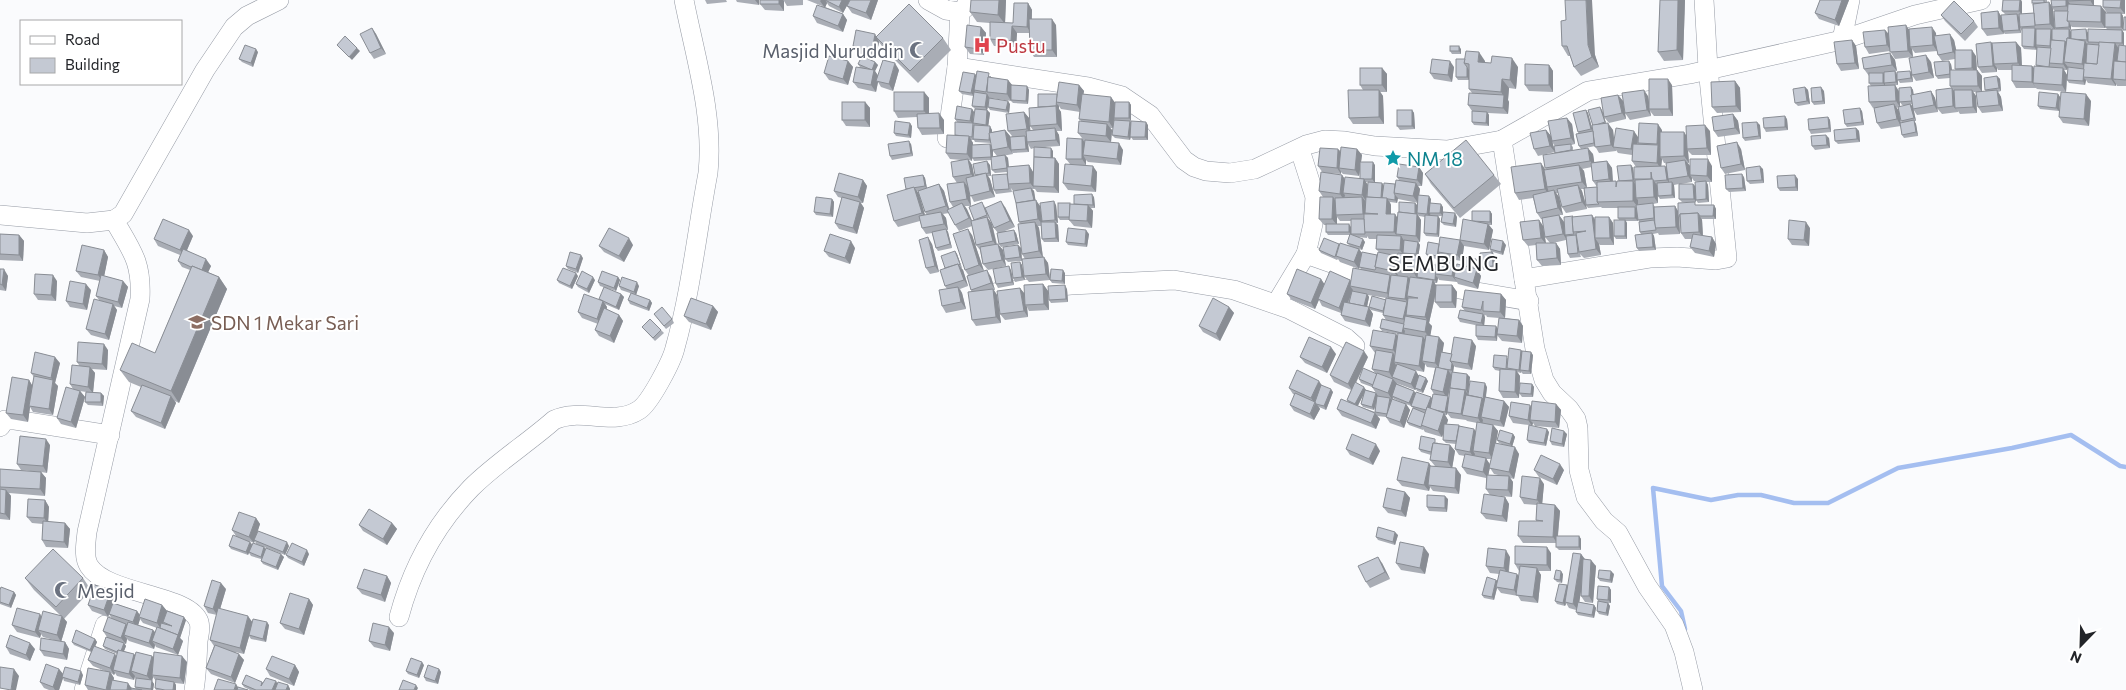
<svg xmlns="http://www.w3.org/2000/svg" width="2126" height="690" font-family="Commissioner,sans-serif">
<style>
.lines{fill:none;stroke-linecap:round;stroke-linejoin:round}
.stream{stroke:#a4bef0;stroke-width:4.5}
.minor-casing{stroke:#969ba5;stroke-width:20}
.minor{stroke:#fff;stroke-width:19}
.wall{fill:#a9adb5;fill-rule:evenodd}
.shaded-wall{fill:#898d94}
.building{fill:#c4c9d3;stroke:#898d94}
.labels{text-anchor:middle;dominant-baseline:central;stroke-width:4;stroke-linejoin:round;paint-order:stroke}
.health-label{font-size:19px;fill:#be3a42;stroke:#fff;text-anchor:start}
.worship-label{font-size:19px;fill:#5b616d;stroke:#fff;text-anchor:end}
.culture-label{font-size:19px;fill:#0d838f;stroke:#fff;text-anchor:start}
.education-label{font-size:19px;fill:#785e54;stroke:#fff;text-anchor:start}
.quarter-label{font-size:21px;letter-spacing:1px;fill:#232529;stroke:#fff}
</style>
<rect width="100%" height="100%" fill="#fafbfd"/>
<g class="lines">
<polyline class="stream" points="1685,629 1681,611 1662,586 1653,488 1711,500 1738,495 1761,495 1794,503 1828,503 1898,468 2012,448 2071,435 2120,466 2126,467"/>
<g class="minor-casing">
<g id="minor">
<polyline points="928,0 946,10 960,12"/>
<polyline points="968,0 965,8 960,12 957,67 1088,87 1122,96 1150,115 1184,160 1194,167 1206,171 1230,173 1255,169 1306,145 1325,140 1345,141 1375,146 1447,150 1502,140 1588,91 1690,74 1842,40 1915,15 1981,0"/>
<polyline points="1842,40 1850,0"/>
<polyline points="947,138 957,67"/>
<polyline points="1502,140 1535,349 1544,380 1552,393 1569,409 1576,419 1578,428 1579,470 1586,497 1604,521 1618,533 1647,586 1674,625 1684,652 1693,690"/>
<polyline points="0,215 87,223 114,220"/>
<polyline points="1306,254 1357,272 1376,275"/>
<polyline points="1524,279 1651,258 1677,257 1716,260 1727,258 1708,68 1704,0"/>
<polyline points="1430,284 1529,301"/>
<polyline points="998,292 1071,285 1174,280 1234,290 1289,309 1346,338 1355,346"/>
<polyline points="1276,304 1306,254 1313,224 1315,197 1300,150"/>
<polyline points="0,427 5,420 15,420 110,435"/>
<path d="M399,617C412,568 435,525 471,488C496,463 528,443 554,420C581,407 613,427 639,410C650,403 672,361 675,348C691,291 697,231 708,173C714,116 695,56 684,0"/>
<polyline points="84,690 105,625"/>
<path d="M194,690C197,673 197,658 198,641C199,634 201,629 199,622C190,594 107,595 89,566C83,556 86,543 87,532L140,299C142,262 132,251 114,220L123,214L205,70L234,27L247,16L279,0"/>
</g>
</g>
<use href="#minor" class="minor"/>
</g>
<g class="wall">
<polygon points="705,0 726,0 727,2 707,4"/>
<polygon points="736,0 759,0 759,5 737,2"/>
<polygon points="760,0 803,0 803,5 787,6 784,1 784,11 765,10 760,4"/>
<polygon points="807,0 878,0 871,20 852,13 847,6 849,2 843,13 829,6 827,3 825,7 843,14 847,20 843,32 817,23 813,16 822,6"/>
<polygon points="1006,0 1005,23 1013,23 1028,3 1032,10 1032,19 1056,25 1057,57 1034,57 1030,50 1030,33 1017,33 1016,47 994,46 990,39 990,23 977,22 970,12"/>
<polygon points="1660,0 1685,0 1683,60 1664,61 1658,52"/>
<polygon points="1820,0 1849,0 1839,26 1819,19 1815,13"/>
<path d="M2003,0H2021L2022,2V14L2034,13L2032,0H2047V3L2049,2L2052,6L2051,0H2094V5L2106,12V13H2107L2103,7V0H2125V14H2122L2123,16L2122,30L2124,33V46H2126V86H2117L2116,84V86L2088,83L2086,80L2085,85L2069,83L2067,80V78L2066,92L2037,89L2036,88H2016L2012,81V70H1998L1997,68V72L1982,73L1978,67L1991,42L1993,45L2016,42L2021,48L2022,66H2032L2034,68L2036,66L2037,47V50L2024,49L2022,46V31L2020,28L2021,33L2005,34L2003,32L2004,34L1987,36L1982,29L1998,11L2001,16L2014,14H2005L2002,11ZM2053,9L2055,11V28L2056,29H2055ZM2105,19V27L2107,29L2088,32H2071L2070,30H2071V26L2072,27L2105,28ZM2068,67V68L2067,75L2064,70H2067Z"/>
<polygon points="1941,15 1974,21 1978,27 1965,41 1945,21"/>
<polygon points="1561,21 1595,55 1599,67 1581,76 1574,67 1570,56 1568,56 1562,46"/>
<polygon points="981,27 986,33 984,55 970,54 965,47"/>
<polygon points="372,28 376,34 386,54 374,59 370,53"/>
<polygon points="1909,29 1936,33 1936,36 1954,40 1956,50 1976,56 1977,70 1982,76 1982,92 1973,92 1976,96 1977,113 1960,114 1958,111 1958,112 1942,114 1937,108 1952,88 1954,92 1950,86 1950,78 1938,79 1936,76 1951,64 1952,70 1956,70 1955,69 1955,59 1942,61 1938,55 1937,51 1915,53 1912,49 1913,57 1895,59 1890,51 1869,54 1865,47 1885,30 1889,34"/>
<polygon points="876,36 943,38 951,50 918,83 884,49 879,42 876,57 857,53 853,46"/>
<polygon points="1852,40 1856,46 1859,69 1841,71 1837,64"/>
<polygon points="1461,49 1461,54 1452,54 1450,51"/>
<polygon points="258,52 253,67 242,62 239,59"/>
<path d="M1890,53L1895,60L1897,71H1895L1897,74L1911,73L1931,62L1934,78L1916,81L1912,75L1913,82L1900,83L1898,80V85H1895L1899,91L1911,87L1913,90L1914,95L1931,91L1935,98L1938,112L1917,115L1913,109L1912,104H1911L1913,107L1916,121H1914L1916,124L1918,136L1904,138L1902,135L1901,126L1881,129L1877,123L1874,108H1873L1869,102L1871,86L1869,83V76L1864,69ZM1900,102L1902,105H1908L1900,107ZM1898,107L1901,121L1902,122L1901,123L1899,111L1896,108Z"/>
<polygon points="1456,59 1485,61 1485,63 1518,67 1516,89 1509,88 1508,100 1509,102 1508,114 1488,113 1489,115 1489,126 1474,125 1472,122 1472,111 1468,105 1472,93 1469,89 1469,80 1458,80 1456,77"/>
<polygon points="848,61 853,67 848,85 829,80 824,73"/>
<polygon points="875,62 878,65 875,71 878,76 899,70 893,91 881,87 878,82 876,92 858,88 853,82 860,67 858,64"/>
<polygon points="1549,65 1553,71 1553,92 1529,91 1525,85"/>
<polygon points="1454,67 1452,82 1434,79 1430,73"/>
<polygon points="1382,68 1387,74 1387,92 1380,92 1383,96 1384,124 1353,124 1349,118 1363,90 1360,85"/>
<path d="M975,74L976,76H991V78L1008,80L1012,86H1027L1029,90L1028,104L1013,103L1011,101L991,98L1010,104L1009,113L990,110L988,107L987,110L990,113L988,126L992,130V132L1005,130L1010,136V140L1012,136L1008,131L1024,112L1029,118L1030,131L1033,130L1030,126L1038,107L1057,95L1079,85L1084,91L1083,94L1115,102H1129L1131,105V121H1127L1131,123L1148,125V140H1133L1131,137L1130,140L1115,138L1112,135L1113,128H1110L1112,130L1111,142L1123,150L1121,165L1088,162L1086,160V165L1097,172L1096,192L1068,190L1063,183L1070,164L1066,159L1082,138L1078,133L1081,121L1079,119L1080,112L1061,109L1059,106V109L1061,112L1062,131H1056L1059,135L1060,146L1045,147L1053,151V158H1055L1059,164V193L1037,192L1035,189H1032L1034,191L1035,200L1040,206L1042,221L1056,205L1058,223H1056L1058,225L1059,242H1044L1042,239L1041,226H1038L1039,228L1043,257L1048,263L1050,279L1065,273V284L1052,283L1050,280L1029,282L1024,276L1025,259L1022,254L1021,224L1019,222L1016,203V190L1013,191L1011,188L1012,192L996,194L994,190L1007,174V172L995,173L992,170V160L974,161L972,157V161L969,160L972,165L974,176L990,165L991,176H988L990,179L995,197L974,202L970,194L971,206H965L972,221L974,220L984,205L985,208L1005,207L1015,227L1005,231L1016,233L1019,244L1001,247L999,244L998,233L994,228L985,208L989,218H988L992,224L997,244L1003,250L1006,266L988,270L983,264L980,250L976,245L972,226L959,231L955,225L949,213L943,214L946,218L948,230H947L948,232L952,248L938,251L936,248L932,233L926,234L922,228L920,221L898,227L894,221L906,190L923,175L925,178L927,188L939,184L944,191L949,209L953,207L950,202L957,183L953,177L961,160L950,159L946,153L961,123L957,122L955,119L972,109L974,112L973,123L974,125L973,123L975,109L972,106L973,96L962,94L959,91ZM971,140H974L975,142L991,143L992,145H973V143ZM1028,144L1031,149L1034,148L1033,172L1029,165L1009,167L1008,158L1005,155L1002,156L1013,154L1012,152L1013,153L1029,152ZM993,151L997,156L993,157ZM917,191H918L925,212L927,215H925L919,194Z"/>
<polygon points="1997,76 2000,79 2001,91 1998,92 2001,97 2003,111 1982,113 1978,107 1986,91 1985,90"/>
<polygon points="1735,81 1740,88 1741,112 1717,113 1712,107"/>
<polygon points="1672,85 1673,116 1654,116 1650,111 1651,116 1630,120 1625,113 1648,96 1649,103"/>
<polygon points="1805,87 1808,90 1810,104 1798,106 1795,103"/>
<polygon points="1824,91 1825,104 1814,105 1812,102"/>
<polygon points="924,92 929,98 929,114 944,120 944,134 922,135 918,128 917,117 898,118 894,111"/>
<polygon points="2058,94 2060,97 2059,111 2040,109 2038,106"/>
<polygon points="1618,95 1623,101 1626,119 1609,123 1604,117"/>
<polygon points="2091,101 2089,126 2063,123 2059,117"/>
<polygon points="865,102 870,108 870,127 846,126 842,120"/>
<polygon points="1412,110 1414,113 1415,129 1400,130 1397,126"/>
<path d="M1586,110L1588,113L1593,131V125L1602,110L1606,124L1613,130L1614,141L1638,137L1662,130V132L1686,135L1710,131L1711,155H1692L1688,151L1689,163H1688L1690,166H1712V182H1706L1708,185L1709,202L1698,203L1696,200V202H1682L1679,199V184L1674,185L1675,198L1660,199L1658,196V203L1653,204L1655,207L1675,206L1678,211L1697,205H1714L1716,209V219H1702L1703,236L1712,237L1716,244L1714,257L1695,253L1690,247L1692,239H1685L1681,233L1679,217L1680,234L1659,235L1658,233L1653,234L1654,236L1656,250L1639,251L1637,248L1641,234L1640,232L1639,222L1638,218V221H1626L1627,223V239H1616L1614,236L1619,220L1618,218V208H1602L1601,207L1588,208L1586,205L1587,209L1566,213L1562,207L1558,193H1556L1559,197L1563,215H1559L1564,222L1565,229L1592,215L1595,219L1609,217L1613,223L1614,245H1600L1599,244L1601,255L1584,258L1580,254L1581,257L1570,258L1568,254L1566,240L1553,243H1556L1560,249L1561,265L1542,266L1537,260L1536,245L1528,246L1523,240L1539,220L1543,226L1546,243H1550L1545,237L1542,219H1541L1537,213L1533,198L1519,200L1515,193L1545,169L1546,170H1547L1545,168L1555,153V146L1552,142L1555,152L1538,156L1534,149L1546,130L1551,136L1572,124L1575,144L1571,145L1573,147V150L1593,154L1594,162L1607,161L1612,168L1613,181L1617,183L1619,181L1631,165L1633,168L1634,174L1636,167L1632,161V155L1618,153L1616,150V151L1599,153L1595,146L1581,149L1579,146V134L1578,132ZM1662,159L1664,163H1666L1667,168L1661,166ZM1592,167L1593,181L1597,187L1587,188L1584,171L1582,169ZM1692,178L1694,181L1699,182L1695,186L1693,184H1681L1692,182ZM1581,189H1584L1586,205L1582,191Z"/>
<polygon points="1862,111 1864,125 1847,127 1845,124"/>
<polygon points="1733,114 1738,121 1740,134 1718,137 1714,131"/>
<polygon points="1828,117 1830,120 1831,132 1811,134 1809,130"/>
<polygon points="1787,119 1788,130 1766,132 1764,128"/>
<polygon points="1760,125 1761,139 1745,141 1743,138"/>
<polygon points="912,126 911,138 896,136 894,133"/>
<polygon points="1856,128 1859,131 1860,142 1838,144 1835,141"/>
<polygon points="1829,138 1830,148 1815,150 1812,146"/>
<polygon points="911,144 913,156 892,160 890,156"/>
<path d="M1357,149L1362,155L1361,162L1375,165V183H1382L1383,186L1395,184L1399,180L1397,177L1419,167L1423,173L1422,186H1418L1420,189L1419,195L1431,199L1430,203L1443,207V213L1457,217L1456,227L1444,225L1441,222L1442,216H1434H1438L1440,219L1439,237L1426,236L1424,233L1425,217L1419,216L1417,213L1421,220L1420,242H1414H1418L1420,245L1418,258L1421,263L1436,266L1437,259L1428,257L1426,254L1439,244L1460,240L1472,220L1490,211L1492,214V225H1489L1493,230L1489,250L1464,246L1462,261L1442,258L1440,254L1439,259L1454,261L1457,265H1462L1478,262L1477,270L1481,276L1478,289L1458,284L1457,282L1439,280L1438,278L1437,283H1434L1436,285H1452L1457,292L1456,308H1440L1435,302L1436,293L1429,323L1432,326L1430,335L1444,343L1442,352L1452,354L1476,346L1472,370L1455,367L1454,366L1453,372L1470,377L1468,394L1487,387L1486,397L1504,401L1509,407L1504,427L1493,425L1498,431L1496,443L1507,446L1499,443L1497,440L1513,434L1515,437L1512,447L1519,454L1514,479L1510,478L1513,482L1512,497L1491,495L1505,497L1509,504L1507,522L1486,519L1481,513L1490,495L1486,489V478L1467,474L1462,467L1465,456L1459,455L1455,449L1456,444L1446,443L1443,440L1444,432L1442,437L1425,432L1423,429V430L1409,425L1407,422L1413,408L1411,406L1394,399L1393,398L1392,399L1406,404L1410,410L1404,428L1390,423L1386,417L1377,416L1380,419L1376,429L1342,416L1337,409L1348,402L1347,400L1351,390L1334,382L1330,375L1368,357L1356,383L1366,390L1376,393L1372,387L1361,383L1359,379L1375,373L1372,369L1375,353L1370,346L1396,334L1398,337V334L1382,331L1380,328L1386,320L1383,315V313L1371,310L1369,307L1386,300V298L1368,295L1369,297L1367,307L1373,314L1370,327L1345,321L1341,315V313L1322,306L1319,300L1315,309L1292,300L1287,294L1321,279L1324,284L1351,281L1361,269L1359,267V269L1340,262L1338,259L1337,260L1321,253L1319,250L1339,244L1350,246L1347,243L1350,235H1328L1326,232V225H1324L1319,219L1323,197L1319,191L1323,173L1318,166L1341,152ZM1360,170V179H1345L1342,175L1326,173L1341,174V172L1343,174L1359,176ZM1366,182H1368L1367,197ZM1398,198V199L1418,203V206L1415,203L1399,212L1397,218L1391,214V205L1390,202L1397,203ZM1337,217L1340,221H1351V227L1337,224ZM1367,236L1369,239H1377L1376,249L1379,252L1377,255L1362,253L1359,249L1353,247L1362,250L1365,242L1358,237L1367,238ZM1425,364L1427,367L1435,368L1431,389L1434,394L1432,398L1415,393L1414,391L1398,384L1396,383L1415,390L1416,389L1417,391L1423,393L1428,381L1419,376L1414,370L1424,372ZM1452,378L1449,398L1448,397ZM1363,395L1361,404L1363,407L1374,410L1376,404L1375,412L1358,406ZM1447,413L1451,418L1466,420L1467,421L1477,423L1476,431L1460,426L1447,424L1448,420L1445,415H1447ZM1486,459H1491L1490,464ZM1490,468L1494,474L1498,475H1488Z"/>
<polygon points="1741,149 1745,170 1725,174 1721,168"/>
<polygon points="1763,169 1764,183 1750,184 1747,181"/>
<polygon points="1425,174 1494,175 1501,184 1460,218 1431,184"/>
<polygon points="1744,177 1746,191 1729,192 1726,189"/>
<polygon points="1798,179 1798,191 1780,191 1778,188"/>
<polygon points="863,180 867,186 863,203 861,203 864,208 857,234 839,229 835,223 842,198 838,197 834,191"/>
<polygon points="1094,197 1095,208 1091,208 1093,211 1092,228 1074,226 1069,220 1060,220 1058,217 1071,204 1074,204"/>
<polygon points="832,199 834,202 833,217 816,215 814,212"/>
<polygon points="1810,228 1809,246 1792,245 1788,239"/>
<polygon points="0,234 19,235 24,241 23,261 0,260"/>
<polygon points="1089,234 1087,247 1068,245 1066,242"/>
<polygon points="972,235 984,271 991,277 995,290 994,290 997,295 1001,323 976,326 972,320 972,292 971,290 969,276 965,270"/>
<polygon points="193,236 187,250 211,266 208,272 219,277 227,289 179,403 175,401 176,403 165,429 136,417 131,411 141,387 129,382 120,370 155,353 190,270 182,267 178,261 180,255 158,246 154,239"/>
<polygon points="932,244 939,272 930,274 926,268"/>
<polygon points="633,245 624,262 604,252 599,246"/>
<polygon points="1018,245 1021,248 1022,261 1008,262 1005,259"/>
<polygon points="1506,245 1503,255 1493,252 1494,255 1496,269 1484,270 1481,267 1491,252 1490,249"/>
<polygon points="855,248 850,264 829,257 824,251"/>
<polygon points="104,250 108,257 104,276 123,281 128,287 122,308 114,306 117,310 109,340 91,335 86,329 99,300 96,296 100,281 81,277 76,271"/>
<polygon points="955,251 957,254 962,268 961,268 963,270 968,286 960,289 962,293 966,309 946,313 942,306 947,289 945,286 945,268"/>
<polygon points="583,258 578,273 568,269 566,266"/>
<polygon points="1020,262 1022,265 1025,280 1015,282 1013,278"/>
<polygon points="0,269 8,276 6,291 0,290"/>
<polygon points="1011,270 1014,285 998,288 996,284"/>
<polygon points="578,276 572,289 559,283 557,280"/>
<polygon points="618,277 620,280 616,291 600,286 598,282"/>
<polygon points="595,280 589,293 578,287 576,284"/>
<polygon points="57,281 56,301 38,300 34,294"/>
<polygon points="1043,284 1048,291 1049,310 1029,311 1027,307 1028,317 1005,320 1000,314 1020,288 1024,294"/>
<polygon points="619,286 639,286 636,295 621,290"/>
<polygon points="1067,289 1068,302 1051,303 1049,300"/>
<polygon points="91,290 87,310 70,307 66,301"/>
<polygon points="621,294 624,297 619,310 605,304 607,307 607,310 619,315 623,321 614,343 599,336 595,330 598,324 582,318 578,312 599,299"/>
<path d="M1501,294L1506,300L1505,318L1519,320L1523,326L1522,343L1502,341L1497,335V341L1478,340L1476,336L1480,326L1460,322L1458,318L1465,311L1462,307ZM1486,315L1487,317L1499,318L1498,330L1484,326L1485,317L1484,316Z"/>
<polygon points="628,300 650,300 652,303 649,311 630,304"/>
<polygon points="713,306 718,312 711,330 689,322 684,316"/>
<polygon points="1229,307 1234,313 1220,341 1203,332 1199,326"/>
<polygon points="654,314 672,319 674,323 666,329"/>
<polygon points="642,327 661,330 664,333 655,341"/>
<polygon points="108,350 107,370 92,369 95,373 93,392 101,393 104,396 103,406 88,405 85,402 86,392 80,391 85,397 76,428 61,424 57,418 73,389 70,384 79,365 77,362"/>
<polygon points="1521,350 1522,351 1533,355 1531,374 1523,374 1521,372 1521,373 1517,372 1520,376 1519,398 1503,398 1499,391 1500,371 1495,370 1493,367"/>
<polygon points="1336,354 1327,373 1305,363 1300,357"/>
<polygon points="60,363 55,383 58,386 53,415 33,412 30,407 28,422 11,419 6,413 29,380 32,385 34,377 31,373"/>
<polygon points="1532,384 1534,387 1533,397 1522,397 1519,393"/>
<polygon points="1322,386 1333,392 1326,410 1319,407 1320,409 1314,420 1294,411 1290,405 1295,395 1293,394 1289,388"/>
<polygon points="1556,404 1561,410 1559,428 1535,426 1533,423 1532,426 1549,432 1546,446 1529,443 1527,440 1529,425 1513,423 1509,416 1531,408"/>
<polygon points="1567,434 1564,447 1552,445 1550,441"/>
<polygon points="1438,442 1437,443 1450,445 1455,451 1452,468 1461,475 1459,494 1433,491 1430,487 1429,491 1402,486 1397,480 1431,466 1435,466 1430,460 1431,455 1421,452 1419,449"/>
<polygon points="50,445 47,473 41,472 46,478 45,496 9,493 11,496 10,520 0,519 0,469 40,472 21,470 17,464"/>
<polygon points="1346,449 1380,451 1373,465 1350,455"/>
<polygon points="1534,470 1564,470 1557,485 1539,477"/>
<polygon points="1544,484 1542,504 1555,505 1560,511 1558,536 1579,536 1581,539 1581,550 1559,550 1556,547 1556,543 1523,543 1518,536 1536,521 1536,520 1537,505 1524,504 1520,497"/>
<polygon points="1405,492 1410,498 1406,517 1388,513 1383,507"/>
<polygon points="1448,499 1447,512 1429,511 1427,507"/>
<polygon points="45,500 49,507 48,522 65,523 70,529 68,548 46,547 42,540 43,524 32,523 27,517"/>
<polygon points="256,518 260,524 256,535 289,546 285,555 256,544 255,541 254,543 249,541 252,544 264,547 265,549 284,557 278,570 263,564 261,561 261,559 251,556 249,553 248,555 231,549 229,546 236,536 232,530"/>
<polygon points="392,523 397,529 387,545 363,531 359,525"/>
<polygon points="1398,535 1395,545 1378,540 1376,537"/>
<polygon points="1551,553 1551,571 1538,571 1541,575 1538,603 1521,601 1518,596 1501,593 1497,588 1494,600 1484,598 1482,595 1496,580 1498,581 1499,574 1490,573 1486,566 1510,557 1509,572 1519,576 1519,571 1515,564"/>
<polygon points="309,554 304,566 288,558 286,555"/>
<polygon points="1429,554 1425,574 1401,570 1396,563"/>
<polygon points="1581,554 1585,559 1596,566 1593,603 1585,602 1581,596 1581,590 1579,602 1594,605 1596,608 1594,618 1578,615 1576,612 1576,610 1569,608 1566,603 1565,606 1557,604 1555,601 1567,585 1567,586"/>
<polygon points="1382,563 1390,579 1370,588 1366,582"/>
<polygon points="1563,574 1562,583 1557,582 1554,579"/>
<polygon points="1614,574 1612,583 1600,581 1598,578"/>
<polygon points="387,576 391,583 385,602 362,594 357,588"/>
<polygon points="25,578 83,578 91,590 64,619 67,622 61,642 43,637 41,634 40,638 17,632 12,625 42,617 60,615 34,590"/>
<polygon points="1609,587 1611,590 1611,603 1608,603 1610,606 1608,616 1599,614 1597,611 1598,601 1597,599"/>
<polygon points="226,589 220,609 252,622 269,625 266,642 251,639 249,636 244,654 235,652 244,660 235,683 211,674 206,668 214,646 210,640 217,615 208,613 204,606"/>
<polygon points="0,590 14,592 16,595 11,608 0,604"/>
<path d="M111,590L115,597L113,603L137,611L140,615L162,605L167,611L186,620L180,638L183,641L178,655L156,647L155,645L154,649L129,641L127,639L126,644L120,642L124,643L126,646L124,651L135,655L152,656L154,658L187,662L184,684L175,683L176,685V690H156L155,688L156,681L153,677L152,681L154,684L153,690H88L85,685L105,671L93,666L88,660L91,652L74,645L72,642L95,639L97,642L95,647L116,656L117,654L105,649L103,646L107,637L103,631L112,619L109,614L108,617L92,611L88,605ZM140,619L143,623L157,628L155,632L153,630L138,625ZM111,673L114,675L115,673L117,676L134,680L135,676V678L139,679L135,687L136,689L132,688L113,681L114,678Z"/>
<polygon points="309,599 313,605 304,635 285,629 280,623"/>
<polygon points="394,633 390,651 374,647 369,641"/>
<polygon points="65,642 69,649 67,660 44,656 40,650"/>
<polygon points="6,647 35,649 30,661 10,654"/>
<polygon points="295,665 299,672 294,686 270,676 266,669"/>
<polygon points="424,665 419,678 408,674 406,671"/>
<polygon points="59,669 63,675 83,675 80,685 64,681 63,678 59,690 49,690 44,688 40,682"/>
<polygon points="439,669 441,672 438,684 426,681 424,677"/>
<polygon points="276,681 277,684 288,685 290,689 290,690 250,690 244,687 242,684"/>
</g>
<g class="shaded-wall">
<polygon points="755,0 759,0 759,5"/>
<polygon points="779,0 783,0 784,1 784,11 779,4"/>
<polygon points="821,0 828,0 825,0 827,3 825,8 820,1"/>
<polygon points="842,0 850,0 843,13 839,7"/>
<polygon points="871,0 878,0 871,20 866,13"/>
<polygon points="999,0 1006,0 1005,24 998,15"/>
<polygon points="1586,0 1592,0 1595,55 1599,67 1592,57 1588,45"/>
<polygon points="1678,0 1685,0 1683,60 1677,50"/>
<polygon points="1842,0 1849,0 1839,26 1835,20"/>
<polygon points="2020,0 2021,0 2022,2 2022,15 2019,11"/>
<polygon points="2066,0 2070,0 2068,1 2070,4 2071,12 2066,6"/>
<polygon points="2090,0 2094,0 2094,7"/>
<polygon points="2121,0 2125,0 2125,14 2120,8"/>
<polygon points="2049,2 2053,9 2055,30 2050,24"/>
<polygon points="1028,3 1032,10 1031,33 1027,27"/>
<polygon points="2101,6 2106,12 2105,28 2101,22"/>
<polygon points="1998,11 2002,18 2004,34 1999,28"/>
<polygon points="2121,13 2123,16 2123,30 2121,27"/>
<polygon points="843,14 847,20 843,32 838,26"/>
<polygon points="2017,14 2019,17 2021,33 2019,30"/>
<polygon points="1052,19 1056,25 1057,57 1052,50"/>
<polygon points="2069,22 2071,26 2071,30 2069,27"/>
<polygon points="1906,25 1910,31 1910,47 1912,49 1913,57 1908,51"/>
<polygon points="1012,26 1017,33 1016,47 1011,41"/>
<polygon points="981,27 986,33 984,55 979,49"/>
<polygon points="1932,27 1936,33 1937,51 1933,45"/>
<polygon points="372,28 376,34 386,54 381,48"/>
<polygon points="2035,28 2037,31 2036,45 2037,47 2037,50 2034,47"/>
<polygon points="2051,29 2053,33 2052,49 2050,46"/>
<polygon points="2069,29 2071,32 2071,45 2069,42"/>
<polygon points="2086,29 2088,33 2089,43 2087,40"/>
<polygon points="1885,30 1890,36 1891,51 1887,45"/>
<polygon points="2122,30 2124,33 2124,46 2122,43"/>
<polygon points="875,34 879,42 876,57 872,51"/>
<polygon points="1950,34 1954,40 1958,58 1953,52"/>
<polygon points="1852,40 1856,46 1859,69 1855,63"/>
<polygon points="2065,41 2070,48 2064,62 2068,67 2067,70 2063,64"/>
<polygon points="2085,41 2089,47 2086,71 2082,64"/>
<polygon points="1991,42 1995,49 1994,64 1997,68 1997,72 1993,66"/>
<polygon points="2016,42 2021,48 2022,69 2018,63"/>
<polygon points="2115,43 2119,49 2116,80 2113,79 2116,84 2116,86 2111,79"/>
<polygon points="1459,46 1461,49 1461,54 1459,51"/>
<polygon points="357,48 360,51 352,60 349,57"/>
<polygon points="256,49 258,52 253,67 251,63"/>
<polygon points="1972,50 1976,56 1977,75 1972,68"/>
<polygon points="1479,52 1485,61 1484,71 1478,62"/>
<polygon points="1890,53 1895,60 1897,71 1892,65"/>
<polygon points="1926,55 1931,62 1934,78 1929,72"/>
<polygon points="1512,58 1518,67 1516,89 1510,80"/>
<polygon points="848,61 853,67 848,85 843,79"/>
<polygon points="1450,61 1454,67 1452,82 1448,75"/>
<polygon points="1949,61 1951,64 1953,77 1950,74"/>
<polygon points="875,62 878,65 875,71 879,77 876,81 878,82 876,92 871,85 872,70"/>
<polygon points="895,63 899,70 893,91 889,84"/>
<polygon points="1549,65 1553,71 1553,92 1549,85"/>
<polygon points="2032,66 2037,72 2033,83 2036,88 2032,82"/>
<polygon points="1467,67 1469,70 1469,80 1467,77"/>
<polygon points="1382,68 1387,74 1387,92 1382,85"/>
<polygon points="2063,68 2067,75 2066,92 2062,85"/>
<polygon points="1977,70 1982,76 1982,92 1978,86"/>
<polygon points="1895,71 1897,75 1898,85 1896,82"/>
<polygon points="1910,71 1912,74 1913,82 1911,78"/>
<polygon points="1883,73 1885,76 1885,86 1883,83"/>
<polygon points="975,74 977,77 974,96 971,93"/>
<polygon points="1997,76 2000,79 2001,91 1999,88"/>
<polygon points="2083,77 2086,80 2085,85 2083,81"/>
<polygon points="1502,79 1509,88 1508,100 1509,102 1508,114 1503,108 1504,97 1501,92"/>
<polygon points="1668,79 1672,85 1673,116 1669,109"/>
<polygon points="1008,80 1013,86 1011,101 1007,94"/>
<polygon points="1735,81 1740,88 1741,112 1736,106"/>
<polygon points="1079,85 1084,91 1081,112 1077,105"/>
<polygon points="1895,85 1899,92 1900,107 1896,101"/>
<polygon points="1027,86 1029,90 1028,104 1026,101"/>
<polygon points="1805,87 1808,90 1810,104 1807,101"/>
<polygon points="1821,87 1824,91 1825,104 1823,101"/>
<polygon points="1911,87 1913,90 1914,104 1912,101"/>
<polygon points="1952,88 1956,94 1955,108 1958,112 1953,106"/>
<polygon points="1379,90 1383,96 1384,124 1379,117"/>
<polygon points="1644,90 1648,96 1650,109 1649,109 1650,111 1651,116 1647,110"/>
<polygon points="1972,90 1976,96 1977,113 1973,107"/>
<polygon points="1997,90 2001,97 2003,111 1999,105"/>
<polygon points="1931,91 1935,98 1938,112 1934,105"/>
<polygon points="924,92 929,98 929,117 924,111"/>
<polygon points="987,94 989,97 987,111 985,107"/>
<polygon points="2058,94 2060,97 2059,111 2056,108"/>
<polygon points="2086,94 2091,101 2089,126 2084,119"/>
<polygon points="1618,95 1623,101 1626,119 1622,113"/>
<polygon points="1111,97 1116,104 1113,128 1109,122"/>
<polygon points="1008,101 1010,104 1009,113 1006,110"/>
<polygon points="865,102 870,108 870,127 865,120"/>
<polygon points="1129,102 1131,105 1131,121 1129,118"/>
<polygon points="1056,103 1059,106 1059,109 1061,112 1062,131 1057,124"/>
<polygon points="1894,104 1899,111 1901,126 1897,119"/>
<polygon points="1910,104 1913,107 1916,121 1914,118"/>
<polygon points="1600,107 1602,110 1607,126 1605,122"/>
<polygon points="1860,108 1862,111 1864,125 1862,122"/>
<polygon points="972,109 974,112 973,124 970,121"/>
<polygon points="987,110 990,113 988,128 986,125"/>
<polygon points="1412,110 1414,113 1415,129 1412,126"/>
<polygon points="1586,110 1588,113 1593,132 1591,129"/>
<polygon points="1024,112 1029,118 1031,135 1027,129"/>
<polygon points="1487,112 1489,115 1489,126 1486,123"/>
<polygon points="939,113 944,120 944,134 940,128"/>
<polygon points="1733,114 1738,121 1740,134 1735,128"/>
<polygon points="1785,116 1787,119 1788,130 1785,127"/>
<polygon points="1828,117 1830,120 1831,132 1829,128"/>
<polygon points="1567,118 1572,124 1575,144 1571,138"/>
<polygon points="1914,120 1916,124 1918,136 1916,132"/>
<polygon points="1130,121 1132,124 1130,140 1128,137"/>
<polygon points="1146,122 1148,125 1148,140 1145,137"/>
<polygon points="1757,122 1760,125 1761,139 1759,136"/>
<polygon points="910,123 912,126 911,138 908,135"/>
<polygon points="1608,123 1613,130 1615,147 1613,147 1616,151 1611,145"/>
<polygon points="1107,124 1112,130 1111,142 1106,136"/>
<polygon points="1658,124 1662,130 1661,150 1657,144"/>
<polygon points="1705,125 1710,131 1711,155 1707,148"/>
<polygon points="990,126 992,130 991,143 989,140"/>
<polygon points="1055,128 1059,135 1060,146 1056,140"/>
<polygon points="1856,128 1859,131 1860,142 1857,139"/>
<polygon points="1005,130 1010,136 1012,150 1011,150 1013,154 1008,147"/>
<polygon points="1546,130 1551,136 1555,152 1550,146"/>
<polygon points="1634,131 1638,137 1636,156 1631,149"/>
<polygon points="1684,132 1688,138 1687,149 1688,151 1689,163 1684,156"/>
<polygon points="1826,135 1829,138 1830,148 1827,145"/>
<polygon points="969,136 973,143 972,161 967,154"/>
<polygon points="1025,136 1028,139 1027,142 1028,144 1029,152 1026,149"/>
<polygon points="1082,139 1087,145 1083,155 1086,160 1086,165 1082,159"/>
<polygon points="909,141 911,144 913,156 911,153"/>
<polygon points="1737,142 1741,149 1745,170 1741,164"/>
<polygon points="1119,143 1123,150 1121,165 1117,159"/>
<polygon points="990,144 993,147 993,160 991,157"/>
<polygon points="1658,145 1662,152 1660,157 1662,159 1661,169 1657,163"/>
<polygon points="1051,148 1053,151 1053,162 1051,159"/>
<polygon points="1588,148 1593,154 1595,167 1590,161"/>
<polygon points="1338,149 1343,155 1339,168 1341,172 1341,174 1337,168"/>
<polygon points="1357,149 1362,155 1359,176 1355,170"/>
<polygon points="1005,155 1008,158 1009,171 1007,168"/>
<polygon points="1055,158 1059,164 1059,193 1054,187"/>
<polygon points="968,159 972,165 975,180 971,174"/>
<polygon points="1708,159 1712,166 1712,182 1707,176"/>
<polygon points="1685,160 1690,166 1690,175 1692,178 1692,182 1688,176"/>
<polygon points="987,161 990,165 991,176 989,173"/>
<polygon points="1607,161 1612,168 1613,186 1609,179"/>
<polygon points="1373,162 1375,165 1375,183 1372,179"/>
<polygon points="1541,163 1545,169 1548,187 1547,187 1548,189 1549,196 1545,189"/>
<polygon points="1029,165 1033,172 1033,186 1035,189 1030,183"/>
<polygon points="1579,165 1584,171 1587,188 1582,182"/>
<polygon points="1631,165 1633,168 1634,179 1635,183 1633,180"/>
<polygon points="1093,166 1097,172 1096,192 1091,186"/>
<polygon points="1665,166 1668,169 1669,183 1667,180"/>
<polygon points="1760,166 1763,169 1764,183 1762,180"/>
<polygon points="1419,167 1423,173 1422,186 1417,180"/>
<polygon points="1651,172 1653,180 1657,185 1658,203 1654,197 1651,180"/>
<polygon points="986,173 990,179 995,197 990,191"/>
<polygon points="1742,174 1744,177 1746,191 1743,188"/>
<polygon points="923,175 925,178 927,189 925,186"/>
<polygon points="1342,175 1346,181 1343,193 1345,195 1344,200 1340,194"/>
<polygon points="1795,175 1798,179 1798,191 1796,187"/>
<polygon points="1364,179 1368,185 1366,201 1362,195"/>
<polygon points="863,180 867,186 863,203 858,197"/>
<polygon points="1633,181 1638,188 1636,198 1638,200 1638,207 1633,201"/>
<polygon points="1706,181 1708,185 1709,202 1706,199"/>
<polygon points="964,182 969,188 971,206 967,199"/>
<polygon points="1672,182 1674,185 1675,198 1672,195"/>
<polygon points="1382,183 1384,186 1383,199 1381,200"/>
<polygon points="1416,183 1420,189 1418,203 1413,196"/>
<polygon points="939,184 944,191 950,212 946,206"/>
<polygon points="1693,184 1696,187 1696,202 1694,199"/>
<polygon points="1578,185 1582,191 1587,209 1582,202"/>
<polygon points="914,187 919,194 926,219 922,213"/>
<polygon points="1031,188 1034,191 1036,203 1034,200"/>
<polygon points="1554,190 1559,197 1563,215 1558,208"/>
<polygon points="1092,194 1094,197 1095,208 1093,205"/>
<polygon points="1395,195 1398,198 1397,203 1395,200"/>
<polygon points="1429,196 1431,199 1430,217 1427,214"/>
<polygon points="1333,197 1337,204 1336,215 1337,217 1337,225 1332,219"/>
<polygon points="1362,197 1367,203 1365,213 1367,216 1368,220 1363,214"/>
<polygon points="1387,198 1391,205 1391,220 1386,214"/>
<polygon points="832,199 834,202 833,217 830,214"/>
<polygon points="1036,200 1040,206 1043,225 1038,219"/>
<polygon points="1001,201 1005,207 1015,227 1010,221"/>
<polygon points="1054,201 1056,205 1058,223 1055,220"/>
<polygon points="860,202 864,208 857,234 853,228"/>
<polygon points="962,203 967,209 974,225 969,218"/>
<polygon points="1415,203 1418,206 1417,214 1421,220 1420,242 1416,236"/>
<polygon points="1441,204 1443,207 1443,216 1440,213"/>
<polygon points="1088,205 1093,211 1092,228 1087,221"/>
<polygon points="1714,205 1716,209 1716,219 1713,216"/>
<polygon points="1675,206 1679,213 1678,216 1679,217 1680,234 1676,227"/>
<polygon points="1635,207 1637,210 1638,221 1635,218"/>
<polygon points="1490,211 1492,214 1492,225 1490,222"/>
<polygon points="941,212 946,218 948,230 944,224"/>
<polygon points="1455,213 1457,217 1456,227 1453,224"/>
<polygon points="1698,213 1702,220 1703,238 1699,232"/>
<polygon points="1395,214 1399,220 1396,234 1399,239 1394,232"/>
<polygon points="1559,215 1564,222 1567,240 1563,234"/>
<polygon points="1592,215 1596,222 1595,238 1599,244 1601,255 1596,249"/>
<polygon points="1438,216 1440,219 1439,237 1437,234"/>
<polygon points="987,217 992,224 997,247 993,241"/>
<polygon points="1609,217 1613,223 1614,245 1610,238"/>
<polygon points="1539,220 1543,226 1546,244 1541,238"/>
<polygon points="1625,220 1627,223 1627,239 1625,236"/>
<polygon points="1035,222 1039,228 1043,258 1039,251"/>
<polygon points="1055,222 1058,225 1059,242 1056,238"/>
<polygon points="1806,222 1810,228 1809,246 1804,240"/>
<polygon points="1349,224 1351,227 1351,235 1349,232"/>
<polygon points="1488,224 1493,230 1489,250 1484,244"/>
<polygon points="946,229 948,232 952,248 950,244"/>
<polygon points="968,229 972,235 984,271 979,265"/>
<polygon points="189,230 193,236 184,257 180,250"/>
<polygon points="1014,230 1016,233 1019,244 1016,241"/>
<polygon points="1086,230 1089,234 1087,247 1085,244"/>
<polygon points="1652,233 1654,236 1656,250 1653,247"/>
<polygon points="19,235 24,241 23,261 19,255"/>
<polygon points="1401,236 1405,242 1403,253 1404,256 1400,250"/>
<polygon points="928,237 932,244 939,272 935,266"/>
<polygon points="1712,237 1716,244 1714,257 1709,251"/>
<polygon points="629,238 633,245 624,262 619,256"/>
<polygon points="1363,239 1365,242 1362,250 1360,247"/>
<polygon points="1460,240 1464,246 1462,261 1457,255"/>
<polygon points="851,241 855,248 850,264 845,258"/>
<polygon points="1503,241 1506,245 1503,255 1501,252"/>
<polygon points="1418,242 1420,245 1418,258 1416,254"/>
<polygon points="1556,243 1560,249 1561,265 1557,258"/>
<polygon points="998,244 1003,250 1006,266 1002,260"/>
<polygon points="1018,245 1021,248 1022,261 1020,257"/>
<polygon points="1359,249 1363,255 1359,269 1354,262"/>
<polygon points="104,250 108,257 103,282 98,275"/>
<polygon points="955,251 957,254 962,268 960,264"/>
<polygon points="1438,252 1440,254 1439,259 1437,256"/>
<polygon points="1492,252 1494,255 1496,269 1493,266"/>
<polygon points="581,255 583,258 578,273 576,269"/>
<polygon points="1417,256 1421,262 1418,280 1414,273"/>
<polygon points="1044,257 1048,263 1050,280 1046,274"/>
<polygon points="206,259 211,266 206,277 201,271"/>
<polygon points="1476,259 1478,262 1477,270 1481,276 1478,289 1473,283"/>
<polygon points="1454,261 1459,267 1454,277 1457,282 1452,276"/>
<polygon points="1020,262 1022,265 1025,280 1022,277"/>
<polygon points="1395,262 1395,270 1398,275 1398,277 1393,271"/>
<polygon points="958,264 963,270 968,286 964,280"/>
<polygon points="1009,266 1011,270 1014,285 1012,282"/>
<polygon points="4,269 8,276 6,291 2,285"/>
<polygon points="987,270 991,277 995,290 991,283"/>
<polygon points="1063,270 1065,273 1065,284 1062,281"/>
<polygon points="576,273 578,276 572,289 570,286"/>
<polygon points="53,275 57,281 56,301 51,295"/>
<polygon points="1390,275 1394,281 1389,297 1387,293"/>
<polygon points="1435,275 1438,278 1437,283 1435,280"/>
<polygon points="219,277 227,289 179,403 171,391"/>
<polygon points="593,277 595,280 589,293 587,289"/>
<polygon points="618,277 620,280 616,291 614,288"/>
<polygon points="1408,277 1413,283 1407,296 1410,301 1410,305 1405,299"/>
<polygon points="1321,279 1325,285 1315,309 1311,303"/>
<polygon points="1350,280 1355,286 1350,286 1353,290 1343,314 1339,308"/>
<polygon points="1433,280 1437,287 1429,323 1432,326 1430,338 1425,332 1427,320 1425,317"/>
<polygon points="123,281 128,287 122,308 118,302"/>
<polygon points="637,282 639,286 636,295 634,292"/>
<polygon points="86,284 91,290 87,310 83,304"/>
<polygon points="1043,284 1048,291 1049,310 1044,304"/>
<polygon points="1065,285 1067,289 1068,302 1066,299"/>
<polygon points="1452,285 1457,292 1456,308 1452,302"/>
<polygon points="958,287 962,293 966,309 961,302"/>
<polygon points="1020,288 1025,294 1025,305 1027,307 1028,317 1024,311"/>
<polygon points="993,289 997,295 1001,323 996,317"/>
<polygon points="621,294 624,297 619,310 616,307"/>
<polygon points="1367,294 1369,297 1366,311 1364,307"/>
<polygon points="1501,294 1506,300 1505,318 1500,312"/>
<polygon points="650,300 652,303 649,311 647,308"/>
<polygon points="603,301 607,307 601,325 597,319"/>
<polygon points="1407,302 1411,308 1406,315 1409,319 1408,325 1403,319"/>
<polygon points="113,304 117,310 109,340 105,334"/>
<polygon points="713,306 718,312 711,330 706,324"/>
<polygon points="1229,307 1234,313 1220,341 1216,334"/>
<polygon points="1369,307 1373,314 1370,327 1365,321"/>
<polygon points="1483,314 1485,317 1484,326 1481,323"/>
<polygon points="619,315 623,321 614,343 610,336"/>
<polygon points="1519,320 1523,326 1522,343 1517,336"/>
<polygon points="1404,324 1403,328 1405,331 1404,336 1402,333"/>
<polygon points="1496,326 1498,329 1497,341 1495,337"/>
<polygon points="1396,334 1400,340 1398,356 1393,350"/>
<polygon points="1423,337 1428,343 1422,361 1425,364 1424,372 1419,366"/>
<polygon points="1439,337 1444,343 1440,369 1435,363"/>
<polygon points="1472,340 1476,346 1472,370 1468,364"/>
<polygon points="104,344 108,350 107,370 102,364"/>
<polygon points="1331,347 1336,354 1327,373 1322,367"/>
<polygon points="1521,350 1523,353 1520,370 1521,373 1519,370"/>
<polygon points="1364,351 1368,357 1352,390 1348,384"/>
<polygon points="1531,352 1533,355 1531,374 1529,371"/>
<polygon points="1393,353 1397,359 1394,362 1396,365 1394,377 1392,377 1393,379 1389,372"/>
<polygon points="55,357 60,363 55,383 58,386 53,415 49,409 53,381 51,378"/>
<polygon points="1452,363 1454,366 1453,373 1451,370"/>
<polygon points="90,367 95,373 93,393 88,387"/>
<polygon points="1448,370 1452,376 1448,397 1450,399 1447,415 1445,412 1447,398 1443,392"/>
<polygon points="1516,370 1520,376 1519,398 1515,392"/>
<polygon points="1416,371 1420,378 1415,388 1416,389 1415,390 1411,384"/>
<polygon points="1467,374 1470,377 1468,394 1466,390"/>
<polygon points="1426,378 1428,381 1423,393 1421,390"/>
<polygon points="1393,379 1398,385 1392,396 1393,398 1392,400 1388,393"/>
<polygon points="29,380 33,387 29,406 30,407 28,422 23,415"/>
<polygon points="1319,381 1323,387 1316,403 1320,409 1314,420 1310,414 1315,404 1311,398"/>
<polygon points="1485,383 1487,387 1485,402 1481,417 1483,420 1482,425 1478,418"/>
<polygon points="1532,384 1534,387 1533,397 1531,394"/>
<polygon points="1364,387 1366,390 1357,407 1355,404"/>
<polygon points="1331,389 1333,392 1326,410 1324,406"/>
<polygon points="1465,390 1469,396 1462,415 1466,420 1461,414"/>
<polygon points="80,391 85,397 76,428 71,422"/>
<polygon points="1414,391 1416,394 1412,406 1409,403"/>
<polygon points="101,393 104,396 103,406 101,402"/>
<polygon points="1376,393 1378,396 1374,410 1372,407"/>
<polygon points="171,396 176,403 165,429 161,423"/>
<polygon points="1431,397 1433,400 1428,414 1426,410"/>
<polygon points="1390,398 1392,401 1387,414"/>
<polygon points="1504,401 1509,407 1504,427 1500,421"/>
<polygon points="1406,404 1410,410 1404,428 1400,422"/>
<polygon points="1556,404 1561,410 1559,428 1555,422"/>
<polygon points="1530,405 1534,412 1530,420 1533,423 1532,426 1528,420"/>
<polygon points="1375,413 1380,419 1376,429 1371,423"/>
<polygon points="1444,413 1448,420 1442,437 1438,431"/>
<polygon points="1493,425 1498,431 1493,460 1489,453"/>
<polygon points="1474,429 1479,436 1473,451 1475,454 1474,458 1470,452"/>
<polygon points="1547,429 1549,432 1546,446 1544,443"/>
<polygon points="1564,431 1567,434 1564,447 1562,444"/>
<polygon points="1513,434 1515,437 1512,447 1510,444"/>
<polygon points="46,439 50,445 47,473 43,466"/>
<polygon points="1376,444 1380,451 1373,465 1369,459"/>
<polygon points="1450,445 1455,451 1452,469 1448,462"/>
<polygon points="1515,447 1519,454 1514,479 1509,472"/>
<polygon points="1486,458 1490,465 1488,478 1483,472"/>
<polygon points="1429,463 1433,469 1428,485 1430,487 1429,491 1424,485"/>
<polygon points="1560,464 1564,470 1557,485 1553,479"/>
<polygon points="1456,468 1461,475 1459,494 1455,488"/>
<polygon points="41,472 46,478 45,496 40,489"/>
<polygon points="1509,476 1513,482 1512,497 1508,490"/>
<polygon points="1540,478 1544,484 1542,506 1537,500"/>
<polygon points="6,490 11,496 10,520 5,514"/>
<polygon points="1405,492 1410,498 1406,517 1401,511"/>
<polygon points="1445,496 1448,499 1447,512 1445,508"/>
<polygon points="1505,497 1509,504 1507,522 1502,516"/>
<polygon points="45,500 49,507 48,524 44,518"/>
<polygon points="1555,505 1560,511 1557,543 1553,537"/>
<polygon points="256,518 260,524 254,543 249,537"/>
<polygon points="65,523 70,529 68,548 64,542"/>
<polygon points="392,523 397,529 387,545 383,539"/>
<polygon points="1395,532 1398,535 1395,545 1393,542"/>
<polygon points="1579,536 1581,539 1581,550 1579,547"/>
<polygon points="250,542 252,545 248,555 246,552"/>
<polygon points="287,542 289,546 285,555 283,552"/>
<polygon points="264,547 266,550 263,560 261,557"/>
<polygon points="1424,547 1429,554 1425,574 1420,568"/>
<polygon points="1547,547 1551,553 1551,571 1547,565"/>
<polygon points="307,550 309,554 304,566 302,562"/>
<polygon points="1506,550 1510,557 1508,575 1504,568"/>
<polygon points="281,554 284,557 278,570 276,567"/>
<polygon points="1581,554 1586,561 1578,610 1573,604"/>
<polygon points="1378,557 1382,563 1390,579 1385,572"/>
<polygon points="1591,560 1596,566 1593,603 1589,596"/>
<polygon points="1537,568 1541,575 1538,603 1533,597"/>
<polygon points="1561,571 1563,574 1562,583 1560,580"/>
<polygon points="1611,571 1614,574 1612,583 1610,580"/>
<polygon points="1517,574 1522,580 1517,595 1514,590"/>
<polygon points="387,576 391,583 385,602 381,595"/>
<polygon points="1496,580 1499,583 1496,587 1497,588 1494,600 1492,597"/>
<polygon points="221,583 226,589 218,616 213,609"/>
<polygon points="1567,585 1569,588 1565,602 1566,604 1565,606 1563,603"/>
<polygon points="1609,587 1611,590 1611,603 1608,600"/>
<polygon points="111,590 115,597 108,617 104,610"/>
<polygon points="14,592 16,595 11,608 9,605"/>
<polygon points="309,599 313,605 304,635 299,629"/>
<polygon points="1608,603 1610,606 1608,616 1606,613"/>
<polygon points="162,605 167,611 161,629 157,623"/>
<polygon points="1594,605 1596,608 1594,618 1592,615"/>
<polygon points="137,611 141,617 139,617 140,619 137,629 133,622"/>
<polygon points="40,614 44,621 38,630 41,634 40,638 35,632"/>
<polygon points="62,616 67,622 61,642 57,635"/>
<polygon points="248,616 253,623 244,654 240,648"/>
<polygon points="184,617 186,620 180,638 183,641 178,655 173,649"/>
<polygon points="267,622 269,625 266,642 263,639"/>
<polygon points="126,624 131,630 124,635 127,639 126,644 121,638"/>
<polygon points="389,627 394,633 390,651 385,645"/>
<polygon points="153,630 158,636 152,641 155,645 154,649 149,643"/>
<polygon points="95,639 97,642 92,653 90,650"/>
<polygon points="65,642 69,649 67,660 63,654"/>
<polygon points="30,643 35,649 30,661 26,655"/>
<polygon points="124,643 126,646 122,656 120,653"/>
<polygon points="115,654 119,661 113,670 115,673 114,675 110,668"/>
<polygon points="134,654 139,660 131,671 135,676 134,680 129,674"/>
<polygon points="239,654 244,660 235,683 231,677"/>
<polygon points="152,656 157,663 152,675 153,677 152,681 154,684 153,690 151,690 152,682 147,676"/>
<polygon points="182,656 187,662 184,684 180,678"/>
<polygon points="422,662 424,665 419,678 417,675"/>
<polygon points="295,665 299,672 294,686 289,679"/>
<polygon points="14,669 19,676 16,690 11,690"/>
<polygon points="59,669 64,675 59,690 55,690 53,687"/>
<polygon points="439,669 441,672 438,684 435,681"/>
<polygon points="81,671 83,675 80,685 78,682"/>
<polygon points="110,672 114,678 112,690 106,690"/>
<polygon points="276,681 278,685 276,690 272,690"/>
<polygon points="174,682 176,685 176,690 173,690"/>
<polygon points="128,683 133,690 127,690"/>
<polygon points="236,684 240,690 234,690"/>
<polygon points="288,685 290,689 290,690 286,690"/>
<polygon points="416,685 418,688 417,690 414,690"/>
</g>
<g class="building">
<rect x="760" y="0" width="19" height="4"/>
<polygon points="825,0 842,0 839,7"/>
<polygon points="850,0 871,0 866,13 847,6"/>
<polygon points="971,0 999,0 998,15 970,12"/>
<polygon points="1565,0 1586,0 1588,45 1592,57 1574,67 1567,46 1562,46 1561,21 1566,20"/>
<polygon points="1660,0 1678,0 1677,50 1658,52"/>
<polygon points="1820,0 1842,0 1835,20 1815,13"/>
<polygon points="2003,0 2020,0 2019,11 2002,11"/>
<rect x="2032" y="0" width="12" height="3"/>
<polygon points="2051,0 2066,0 2066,6 2052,7"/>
<polygon points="2068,0 2090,0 2068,1"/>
<polygon points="2103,0 2121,0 2120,8 2103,7"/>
<polygon points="1954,1 1974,21 1961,34 1941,15"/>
<polygon points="2049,2 2050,24 2035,25 2033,4"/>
<polygon points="1014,3 1028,3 1027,27 1012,26 1011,41 990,39 990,22 1013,23"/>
<polygon points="909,4 943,38 910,71 876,37"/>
<polygon points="2068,4 2101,6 2101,22 2067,21"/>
<polygon points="817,5 843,14 838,26 813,16"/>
<polygon points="1998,11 1999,28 1982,29 1981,13"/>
<polygon points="2054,11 2068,11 2067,21 2069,22 2069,27 2055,28"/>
<polygon points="2034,13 2035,26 2020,27 2019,14"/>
<rect x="2105" y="13" width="16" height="14"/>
<polygon points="2017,14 2019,30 2003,31 2001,15"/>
<polygon points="2124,17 2126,17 2126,30 2123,30"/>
<polygon points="1029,19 1052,19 1052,50 1030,50"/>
<polygon points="967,25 981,27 979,49 965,47"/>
<polygon points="1906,25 1908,51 1890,52 1888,27"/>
<polygon points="1932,27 1933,45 1910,47 1909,29"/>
<polygon points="372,28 381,48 370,53 360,34"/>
<polygon points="2022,28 2035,28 2034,47 2022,46"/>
<polygon points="2036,29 2051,29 2050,46 2036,45"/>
<polygon points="2052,29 2069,29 2069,38 2067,38 2067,42 2052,40"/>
<polygon points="2086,29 2087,40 2071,39 2071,30"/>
<polygon points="2088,29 2122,30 2122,43 2088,42"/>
<polygon points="856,30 875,34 872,51 853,46"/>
<polygon points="1885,30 1887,45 1865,47 1863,32"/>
<polygon points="1950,34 1953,52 1938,55 1934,36"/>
<polygon points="345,36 357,48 349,57 337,45"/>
<polygon points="2067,38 2085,41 2082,64 2064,62"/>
<polygon points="1852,40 1855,63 1837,64 1834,42"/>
<polygon points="2051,40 2065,41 2063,64 2049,63"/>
<polygon points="1991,42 1993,66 1978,67 1976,44"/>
<polygon points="2016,42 2018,63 1994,64 1992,43"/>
<polygon points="2099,42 2115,43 2111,79 2083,77 2084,63 2097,64"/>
<polygon points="2087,44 2099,45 2097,64 2086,63"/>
<polygon points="245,45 256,49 251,63 239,59"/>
<polygon points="2119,45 2126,46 2126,62 2117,61"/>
<rect x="1450" y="46" width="9" height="5"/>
<polygon points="2037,47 2051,48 2049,67 2036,65"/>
<polygon points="1955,50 1972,50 1972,68 1955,69"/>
<polygon points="1466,51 1479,52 1478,62 1491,63 1492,56 1512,58 1510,80 1502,79 1501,92 1469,89 1469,64 1464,63"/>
<polygon points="1890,53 1892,65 1864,69 1862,58"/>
<polygon points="1926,55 1929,72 1912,75 1909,58"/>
<polygon points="829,56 848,61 843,79 824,73"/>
<polygon points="862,56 875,62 872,70 858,64"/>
<polygon points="1432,59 1450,61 1448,75 1430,73"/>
<polygon points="1456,59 1465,59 1464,63 1467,67 1467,77 1456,77"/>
<polygon points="883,60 895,63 889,84 876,81"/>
<polygon points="1949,61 1950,74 1936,76 1934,62"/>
<polygon points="2114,61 2126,62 2126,80 2113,79"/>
<polygon points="1525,64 1549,65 1549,85 1525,85"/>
<polygon points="2012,65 2032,66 2032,82 2012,81"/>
<polygon points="2034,66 2063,68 2062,85 2033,83"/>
<polygon points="856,67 874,70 871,85 853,82"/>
<polygon points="2068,67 2084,69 2083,81 2067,80"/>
<rect x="1360" y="68" width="22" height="17"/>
<polygon points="1950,70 1977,70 1978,86 1950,86"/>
<polygon points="977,71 989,73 986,92 974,90"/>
<polygon points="1895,71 1896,82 1884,83 1884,72"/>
<polygon points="1910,71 1911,78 1897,80 1897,72"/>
<polygon points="963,72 975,74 971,93 959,91"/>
<rect x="1869" y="73" width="14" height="10"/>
<polygon points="1997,76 1999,88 1985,90 1984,78"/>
<polygon points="988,77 1008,80 1007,94 987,92"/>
<polygon points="1649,79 1668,79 1669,109 1649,109"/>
<polygon points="1735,81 1736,106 1712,107 1711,82"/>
<polygon points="1059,82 1079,85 1077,105 1056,102"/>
<polygon points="1011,85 1027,86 1026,101 1011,100"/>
<polygon points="1895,85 1896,101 1869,102 1868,86"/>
<polygon points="1805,87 1807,101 1795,103 1793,89"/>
<polygon points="1821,87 1823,101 1812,102 1811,88"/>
<polygon points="1911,87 1912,95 1911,95 1912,101 1899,102 1899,88"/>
<polygon points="1952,88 1953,106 1937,108 1936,90"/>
<polygon points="1348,90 1379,90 1379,117 1349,118"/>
<polygon points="1644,90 1647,110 1625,113 1622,93"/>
<polygon points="1954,90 1972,90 1973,107 1955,108"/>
<polygon points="1997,90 1999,105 1978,107 1976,92"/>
<polygon points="1931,91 1934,105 1913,109 1911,95"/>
<rect x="894" y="92" width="30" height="19"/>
<polygon points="974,92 987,94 985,107 972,106"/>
<polygon points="2039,92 2058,94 2056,108 2038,106"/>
<polygon points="2061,92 2086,94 2084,119 2059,117"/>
<polygon points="1469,93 1504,95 1503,108 1468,105"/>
<polygon points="1038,94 1057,94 1056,108 1056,106 1038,107"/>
<polygon points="1082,94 1111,97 1109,122 1079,119"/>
<polygon points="1618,95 1622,113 1604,117 1601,98"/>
<polygon points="989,98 1008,101 1006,110 988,107"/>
<rect x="842" y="102" width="23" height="18"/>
<polygon points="1115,102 1129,102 1129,118 1114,118"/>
<polygon points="1894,104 1897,119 1877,123 1874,108"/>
<polygon points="1910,104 1914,118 1901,121 1898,107"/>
<polygon points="957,106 972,109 970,121 955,119"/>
<polygon points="1056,106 1057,124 1030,126 1029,108"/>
<polygon points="1600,107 1605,122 1593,126 1588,110"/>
<polygon points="1860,108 1862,122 1845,124 1843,110"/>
<polygon points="975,109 987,110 986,125 973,123"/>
<rect x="1397" y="110" width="15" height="16"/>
<polygon points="1586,110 1591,129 1578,132 1573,113"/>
<polygon points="1472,111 1487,112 1486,123 1472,122"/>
<polygon points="1024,112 1027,129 1008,131 1006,114"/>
<polygon points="939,113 940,128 918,128 917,114"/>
<polygon points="1733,114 1735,128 1714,131 1712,117"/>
<polygon points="1785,116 1785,127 1764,128 1763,118"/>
<polygon points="1828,117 1829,128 1809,130 1808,119"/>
<polygon points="1567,118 1571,138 1552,141 1548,121"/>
<polygon points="1114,120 1130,121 1128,137 1112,135"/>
<polygon points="1914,120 1916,132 1902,135 1900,123"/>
<polygon points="895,121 910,123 908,135 894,133"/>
<polygon points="1079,121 1107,124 1106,136 1078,133"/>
<polygon points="1131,121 1146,122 1145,137 1130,137"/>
<polygon points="955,122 973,123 972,137 955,135"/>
<polygon points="1757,122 1759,136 1743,138 1742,123"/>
<polygon points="1608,123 1611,145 1595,147 1592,125"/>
<polygon points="1639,123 1658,124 1657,144 1638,143"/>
<polygon points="974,125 990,126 989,140 973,139"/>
<polygon points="1705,125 1707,148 1687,149 1686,126"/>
<polygon points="1055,128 1056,140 1027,142 1026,131"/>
<polygon points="1616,128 1634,131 1631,149 1613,147"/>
<polygon points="1856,128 1857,139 1835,141 1834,130"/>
<polygon points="1005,130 1008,147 992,150 989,133"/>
<polygon points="1546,130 1550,146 1534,149 1530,133"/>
<polygon points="1593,131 1594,143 1579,146 1576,134"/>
<polygon points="1660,132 1684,132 1684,156 1660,157"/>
<polygon points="947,135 969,136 967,154 946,153"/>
<polygon points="1826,135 1827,145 1812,146 1811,136"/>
<polygon points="1025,136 1026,149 1011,150 1010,137"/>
<polygon points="1067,138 1082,139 1082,159 1066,159"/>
<polygon points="1085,140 1119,143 1117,159 1083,155"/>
<polygon points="1466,140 1494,175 1454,208 1425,174"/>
<polygon points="909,141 911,153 890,156 888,144"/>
<polygon points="1737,142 1741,164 1721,168 1717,146"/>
<polygon points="990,144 991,157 972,158 972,145"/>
<polygon points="1571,144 1571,150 1555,153 1554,146"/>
<polygon points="1633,144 1658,145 1657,163 1632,161"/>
<polygon points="1034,147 1051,148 1051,158 1034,157"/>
<polygon points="1341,147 1357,149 1355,170 1339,168"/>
<polygon points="1320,148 1338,149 1337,168 1318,166"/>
<polygon points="1588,148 1590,161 1545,168 1543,155"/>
<polygon points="1005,155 1007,168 992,170 991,157"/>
<polygon points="1034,157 1055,158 1054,187 1033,186"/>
<polygon points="968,159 971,174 953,177 951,162"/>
<polygon points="1690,159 1708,159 1707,176 1690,175"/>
<polygon points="1685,160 1688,176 1668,179 1666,163"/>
<polygon points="987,161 989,173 975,175 973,164"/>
<polygon points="1607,161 1609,179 1593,181 1591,163"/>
<polygon points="1360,162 1373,162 1372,179 1360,179"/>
<polygon points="1541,163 1545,189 1515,193 1511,167"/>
<polygon points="1065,164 1093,166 1091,186 1063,183"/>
<polygon points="1399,164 1419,167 1417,180 1397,177"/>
<polygon points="1029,165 1030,183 1008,184 1007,167"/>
<polygon points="1579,165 1582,182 1547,187 1544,170"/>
<polygon points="1631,165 1633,180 1619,181 1617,166"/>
<polygon points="1665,166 1667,180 1654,181 1652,179 1651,172 1651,179 1634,179 1634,167"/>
<polygon points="1760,166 1762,180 1747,181 1746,168"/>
<polygon points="1321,172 1342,175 1340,194 1319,191"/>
<polygon points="839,173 863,180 858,197 834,191"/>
<polygon points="986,173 990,191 970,196 966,178"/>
<polygon points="1007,174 1009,189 994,190 992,175"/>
<polygon points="1742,174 1743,188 1726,189 1725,175"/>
<polygon points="923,175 925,186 906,189 904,178"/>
<polygon points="1795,175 1796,187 1778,188 1777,176"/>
<polygon points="1345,177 1364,179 1362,195 1343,193"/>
<polygon points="1653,179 1654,197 1636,198 1635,180"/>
<polygon points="1396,180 1416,183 1413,196 1394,193"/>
<polygon points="1616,181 1616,187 1617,181 1633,181 1633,201 1597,202 1597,182"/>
<polygon points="1706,181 1706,199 1696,200 1695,182"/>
<polygon points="964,182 967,199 950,202 947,184"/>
<polygon points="1368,182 1382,183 1381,198 1367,197"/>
<polygon points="1672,182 1672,195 1658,196 1657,183"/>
<polygon points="1384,183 1395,184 1394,193 1395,195 1395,200 1382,198"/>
<polygon points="939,184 946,206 925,212 918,191"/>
<polygon points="1679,184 1693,184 1694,199 1679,199"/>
<polygon points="1578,185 1582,202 1562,207 1557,189"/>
<polygon points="914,187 922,213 894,221 887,195"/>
<polygon points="1597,187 1597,202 1599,204 1586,205 1584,188"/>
<polygon points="1031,188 1034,200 1016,203 1013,191"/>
<polygon points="1554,190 1558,208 1537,213 1533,195"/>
<polygon points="1092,194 1093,205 1074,204 1074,195"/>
<polygon points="1418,195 1429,196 1427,214 1417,213"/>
<polygon points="816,197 832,199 830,214 814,212"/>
<polygon points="842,197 860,202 853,228 835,223"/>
<polygon points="1320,197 1333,197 1332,219 1319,219"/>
<polygon points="1362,197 1363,214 1336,215 1335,198"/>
<polygon points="1366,197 1387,198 1386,214 1395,214 1394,232 1364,232 1364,214 1378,214 1365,213"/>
<polygon points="1036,200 1038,219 1019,222 1016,203"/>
<polygon points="1001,201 1010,221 994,228 985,208"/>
<polygon points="1054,201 1055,220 1042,221 1040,203"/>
<polygon points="982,202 987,215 974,220 969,207"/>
<polygon points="1399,202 1415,203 1415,214 1399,212"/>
<polygon points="1695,202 1695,205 1714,205 1713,216 1700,216 1698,213 1680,214 1680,216 1678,216 1678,203"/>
<polygon points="962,203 969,218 955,225 947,210"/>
<rect x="1058" y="203" width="12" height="14"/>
<polygon points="1430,203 1441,204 1440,213 1429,213"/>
<polygon points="1653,203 1654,218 1638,220 1636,205"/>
<polygon points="1070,204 1088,205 1087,221 1069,220"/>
<polygon points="1675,206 1676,227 1655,228 1654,207"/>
<rect x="1618" y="207" width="17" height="11"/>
<polygon points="1472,211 1490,211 1490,222 1472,221"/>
<polygon points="941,212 944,224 922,228 919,216"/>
<polygon points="1398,212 1417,214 1416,236 1396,234"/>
<polygon points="1443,212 1455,213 1453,224 1441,222"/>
<polygon points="1698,213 1699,232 1681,233 1680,214"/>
<polygon points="1425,215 1438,216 1437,234 1424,233"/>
<polygon points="1559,215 1563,234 1545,237 1542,218"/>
<polygon points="1592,215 1596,249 1579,252 1576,233 1586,231 1573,232 1572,217"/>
<polygon points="1573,216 1572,217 1573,232 1574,234 1565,235 1564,217"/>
<polygon points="987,217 993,241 976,245 971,221"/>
<polygon points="1595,217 1609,217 1610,238 1595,238"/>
<polygon points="163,219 189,230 180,250 154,239"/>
<polygon points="1351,219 1364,219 1365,234 1351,234"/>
<polygon points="1463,219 1488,224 1484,244 1460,240"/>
<polygon points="1539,220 1541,238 1523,240 1520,222"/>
<rect x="1614" y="220" width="11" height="16"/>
<polygon points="1654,220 1656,230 1640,232 1639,222"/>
<polygon points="1789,220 1806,222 1804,240 1788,239"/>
<polygon points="1035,222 1039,251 1022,254 1018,224"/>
<polygon points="1041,222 1055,222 1056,238 1042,239"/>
<rect x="1326" y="224" width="23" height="8"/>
<polygon points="609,228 629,238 619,256 599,246"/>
<polygon points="1068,228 1086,230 1085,244 1066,242"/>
<polygon points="946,229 950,244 936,248 932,232"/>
<polygon points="968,229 979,265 965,270 953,234"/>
<polygon points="1014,230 1016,241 999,244 997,233"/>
<polygon points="1652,233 1653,247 1637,248 1635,235"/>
<polygon points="0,234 19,235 19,255 0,254"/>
<polygon points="830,234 851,241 845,258 824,251"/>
<polygon points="1350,234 1363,239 1360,247 1347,243"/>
<polygon points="1693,234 1712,237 1709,251 1690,247"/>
<polygon points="1377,235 1401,236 1400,250 1376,249"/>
<polygon points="1576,235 1578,253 1568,254 1566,236"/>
<polygon points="928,237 935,266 926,268 919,240"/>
<polygon points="1440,237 1460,240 1457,255 1438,252"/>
<polygon points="1324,238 1339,244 1335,257 1319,250"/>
<polygon points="1492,239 1503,241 1501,252 1490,249"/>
<polygon points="1404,240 1418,242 1416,254 1403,253"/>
<polygon points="1428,242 1439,244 1437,256 1426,254"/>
<polygon points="1340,243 1359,249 1354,262 1336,256"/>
<polygon points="1536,243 1556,243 1557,258 1537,260"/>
<polygon points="998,244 1002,260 983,264 980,247"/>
<polygon points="82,245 104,250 98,275 76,271"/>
<polygon points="1018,245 1020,257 1005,259 1003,247"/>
<polygon points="183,249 206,259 202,270 192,266 191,267 178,261"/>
<polygon points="955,251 960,264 959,265 958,264 945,268 941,256"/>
<polygon points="570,252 581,255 576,269 566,266"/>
<polygon points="1362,252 1377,255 1375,267 1376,268 1375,270 1359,267"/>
<polygon points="1378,252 1397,256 1398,253 1417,256 1414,273 1395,270 1395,262 1393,271 1375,267"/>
<polygon points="1492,252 1493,266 1481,267 1480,253"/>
<polygon points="1044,257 1046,274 1024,276 1022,259"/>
<polygon points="1463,257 1476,259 1475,269 1462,265"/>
<polygon points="1437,258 1454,261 1452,276 1435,274"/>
<polygon points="1020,262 1022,277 1013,278 1011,263"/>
<polygon points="1419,263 1436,265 1435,280 1417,277"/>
<polygon points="958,264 964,280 945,286 940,270"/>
<polygon points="1457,264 1477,269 1473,283 1454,277"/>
<polygon points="192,266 219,277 171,391 120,370 132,343 155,353"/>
<polygon points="1009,266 1012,282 996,284 993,269"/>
<polygon points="563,268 576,273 570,286 557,280"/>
<polygon points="1353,268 1390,275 1387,293 1350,286"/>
<polygon points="0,269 4,269 2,285 0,284"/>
<polygon points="1051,269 1063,270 1062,281 1050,280"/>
<polygon points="1297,269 1321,279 1311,303 1287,294"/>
<polygon points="987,270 991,283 971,290 967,276"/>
<polygon points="582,271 593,277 587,289 576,284"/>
<polygon points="602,271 618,277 614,288 598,282"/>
<polygon points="1330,271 1350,280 1339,308 1318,299"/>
<polygon points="35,274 53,275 51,295 34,294"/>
<polygon points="101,275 123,281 118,302 96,296"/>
<polygon points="1391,275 1408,277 1405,299 1388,297"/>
<polygon points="622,277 637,282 634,292 619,286"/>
<polygon points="1410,277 1433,280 1425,317 1406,315 1408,298 1418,298 1407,296"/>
<polygon points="70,281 86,284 83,304 66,301"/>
<polygon points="1043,284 1044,304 1025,305 1024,285"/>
<polygon points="1065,285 1066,299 1049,300 1048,286"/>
<polygon points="1436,285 1452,285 1452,302 1435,302"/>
<polygon points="604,287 621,294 616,307 599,299"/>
<polygon points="958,287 961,302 942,306 939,290"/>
<polygon points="1020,288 1024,311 1000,314 997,291"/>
<polygon points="993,289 996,317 972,320 968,292"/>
<polygon points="1465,290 1501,294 1500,312 1483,311 1483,301 1481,310 1462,307"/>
<polygon points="1352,291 1367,294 1364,306 1349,303"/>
<polygon points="631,293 650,300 647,308 628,300"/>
<polygon points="584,294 603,301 597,319 578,312"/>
<polygon points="1372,296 1386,300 1383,311 1369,307"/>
<polygon points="691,298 713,306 706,324 684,316"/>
<polygon points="1213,298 1229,307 1216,334 1199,326"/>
<polygon points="1386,298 1407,302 1403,319 1383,315"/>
<polygon points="94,299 113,304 105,334 86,329"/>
<polygon points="1344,302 1369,307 1365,321 1341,315"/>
<polygon points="662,307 672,319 664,326 654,314"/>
<polygon points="604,308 619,315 610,336 595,330"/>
<polygon points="1460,310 1483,314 1481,323 1458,318"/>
<polygon points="1405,316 1427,320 1425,332 1403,328"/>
<polygon points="1499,318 1519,320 1517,336 1497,334"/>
<polygon points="650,319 661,330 653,338 642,327"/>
<polygon points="1382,319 1404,324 1402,333 1380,328"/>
<polygon points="1476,325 1496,326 1495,337 1476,336"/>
<polygon points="1373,330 1396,334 1393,350 1370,346"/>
<polygon points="1398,333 1423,337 1419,366 1394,362"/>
<polygon points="1426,335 1439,337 1435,363 1422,361"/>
<polygon points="1309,337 1331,347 1322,367 1300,357"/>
<polygon points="1454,337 1472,340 1468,364 1450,361"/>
<polygon points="78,342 104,344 102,364 77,362"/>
<polygon points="1346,342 1364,351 1348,384 1330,375"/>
<polygon points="1509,348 1521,350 1519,370 1507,368"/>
<polygon points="1376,350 1393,353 1389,372 1372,369"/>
<polygon points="1522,351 1531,352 1529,371 1520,370"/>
<polygon points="35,352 55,357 51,378 31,373"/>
<polygon points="1441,352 1452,354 1450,361 1452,363 1451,370 1438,368"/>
<polygon points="1494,355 1507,356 1506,369 1493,367"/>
<polygon points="1397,364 1416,371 1411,384 1392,377"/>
<polygon points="72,365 90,367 88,387 70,384"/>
<polygon points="1436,367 1448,370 1443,392 1431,389"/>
<polygon points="1363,368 1377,374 1373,385 1359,379"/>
<polygon points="1500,369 1516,370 1515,392 1499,391"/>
<polygon points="1297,370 1319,381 1311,398 1289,388"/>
<polygon points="1452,372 1467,374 1466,390 1450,388"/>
<polygon points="1377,373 1393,379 1388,393 1372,387"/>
<polygon points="1419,375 1426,378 1421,390 1415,388"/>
<polygon points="34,376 53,380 49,409 29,406"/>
<polygon points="12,377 29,380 23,415 6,413"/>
<polygon points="1470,381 1485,383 1483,399 1482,398 1468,395"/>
<polygon points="1355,382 1364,387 1355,404 1347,400"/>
<polygon points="1520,383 1532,384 1531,394 1519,393"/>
<polygon points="1396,384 1414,391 1409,403 1392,396"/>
<polygon points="142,385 171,396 161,423 131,411"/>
<polygon points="1321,385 1331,389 1324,406 1316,404 1315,402"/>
<polygon points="66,387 80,391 71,422 57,418"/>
<polygon points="1450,388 1465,390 1461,414 1447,412"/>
<polygon points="1365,390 1376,393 1372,407 1361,404"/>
<polygon points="86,392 101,393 101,402 85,402"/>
<polygon points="1416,392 1431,397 1426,410 1411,406"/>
<polygon points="1295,393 1315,402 1310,414 1290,405"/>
<polygon points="1433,394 1448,396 1445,412 1430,409"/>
<polygon points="1466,395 1482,398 1478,418 1462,415"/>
<polygon points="1377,396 1390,398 1387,414 1375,412"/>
<polygon points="1485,397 1504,401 1500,421 1481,417"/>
<polygon points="1341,399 1375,413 1371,423 1337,409"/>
<polygon points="1392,399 1406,404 1400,422 1386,417"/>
<polygon points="1532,401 1556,404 1555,422 1530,420"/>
<polygon points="1511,402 1530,405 1528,420 1509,416"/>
<polygon points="1427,407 1444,413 1438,431 1421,425"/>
<polygon points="1413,408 1425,413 1421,427 1407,422"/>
<polygon points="1477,422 1493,425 1489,453 1473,451"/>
<polygon points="1444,424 1459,425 1456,441 1443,440"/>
<polygon points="1529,425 1547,429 1544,443 1527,440"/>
<polygon points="1459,426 1474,429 1470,452 1455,449"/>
<polygon points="1552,428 1564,431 1562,444 1550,441"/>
<polygon points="1500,430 1513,434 1510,444 1497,440"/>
<polygon points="1352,434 1376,444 1369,459 1346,449"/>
<polygon points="20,436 46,439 43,466 17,464"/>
<polygon points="1421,436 1435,439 1435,443 1433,443 1431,452 1419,449"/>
<polygon points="1433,443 1450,445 1448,462 1430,460"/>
<polygon points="1495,443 1515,447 1509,472 1489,468"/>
<polygon points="1465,454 1486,458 1483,472 1462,467"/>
<polygon points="1541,455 1560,464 1553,479 1534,470"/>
<polygon points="1402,457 1429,463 1424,485 1397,480"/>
<polygon points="1430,466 1456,468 1455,488 1428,485"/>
<polygon points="0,469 41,472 40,489 0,487"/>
<polygon points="1487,475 1509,476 1508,490 1486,489"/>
<polygon points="1522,476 1540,478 1537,500 1520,497"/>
<polygon points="1387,488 1405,492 1401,511 1383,507"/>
<polygon points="0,489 6,490 5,514 0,513"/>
<polygon points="1484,494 1505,497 1502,516 1481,513"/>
<polygon points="1427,495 1445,496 1445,508 1427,507"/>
<polygon points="28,499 45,500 44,518 27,517"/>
<polygon points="1537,503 1555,505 1553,537 1518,536 1519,521 1543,521 1536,520"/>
<polygon points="369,509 392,523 383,539 359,525"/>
<polygon points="239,512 256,518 249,537 232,530"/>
<polygon points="43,521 65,523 64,542 42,540"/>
<polygon points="1378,527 1395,532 1393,542 1376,537"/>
<polygon points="258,531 287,542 283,552 254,540"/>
<polygon points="233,535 250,542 246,552 229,546"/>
<rect x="1556" y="536" width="23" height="11"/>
<polygon points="1400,542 1424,547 1420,568 1396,563"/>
<polygon points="253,543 264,547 261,557 249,552"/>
<polygon points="292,543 307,550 302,562 286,555"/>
<polygon points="1515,546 1547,547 1547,565 1515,564"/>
<polygon points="266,548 281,554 276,567 261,561"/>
<polygon points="1488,548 1506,550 1504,568 1486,566"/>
<polygon points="53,549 83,578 56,607 25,578"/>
<polygon points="1573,553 1581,554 1573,604 1565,602"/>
<polygon points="1378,557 1385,572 1366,582 1358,566"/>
<polygon points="1583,559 1591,560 1589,596 1581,596"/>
<polygon points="1520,566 1537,568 1533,597 1516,595"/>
<polygon points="364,569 387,576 381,595 357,588"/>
<polygon points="1500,570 1517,574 1514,590 1496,587"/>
<polygon points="1556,570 1561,571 1560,580 1554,579"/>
<polygon points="1599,570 1611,571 1610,580 1598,578"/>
<polygon points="1487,577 1496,580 1492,597 1482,595"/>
<polygon points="212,580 221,583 213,609 204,606"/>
<polygon points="1559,584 1567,585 1563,603 1555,601"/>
<polygon points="95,585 111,590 104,610 88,605"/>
<polygon points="1598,586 1609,587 1608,600 1597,599"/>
<polygon points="1,587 14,592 9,605 0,602 0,590"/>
<polygon points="290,593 309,599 299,629 280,623"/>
<polygon points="145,599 162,605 157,623 139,617"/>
<polygon points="1598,601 1608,603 1606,613 1597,611"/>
<polygon points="1578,602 1594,605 1592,615 1576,612"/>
<polygon points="113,603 137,611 133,622 109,614"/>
<polygon points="17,608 40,614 35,632 12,625"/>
<polygon points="218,608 248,616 240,648 210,640"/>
<polygon points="43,611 62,616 57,635 38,630"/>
<polygon points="167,611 184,617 178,635 160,628 161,623 172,626 163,622"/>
<polygon points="108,617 126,624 121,638 103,631"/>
<polygon points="253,619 267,622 263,639 249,635"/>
<polygon points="128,622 153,630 149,643 124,635"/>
<polygon points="373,623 389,627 385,645 369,641"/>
<polygon points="157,627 178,635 173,649 152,641"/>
<polygon points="76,630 95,639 90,650 72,642"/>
<polygon points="10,635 30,643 26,655 6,647"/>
<polygon points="106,637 124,643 121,651 118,650 117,652 103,646"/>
<polygon points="41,638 65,642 63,654 40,650"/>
<polygon points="215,645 239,654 231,677 206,668"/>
<polygon points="94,646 115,654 110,668 88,660"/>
<polygon points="118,650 134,654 129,674 113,670"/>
<polygon points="136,652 152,656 147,676 131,671"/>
<polygon points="154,652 182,656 180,678 152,675"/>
<polygon points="272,656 295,665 289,679 266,669"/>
<polygon points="411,658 422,662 417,675 406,671"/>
<polygon points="46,664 59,669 53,687 40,682"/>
<polygon points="428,665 439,669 435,681 424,677"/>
<polygon points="0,667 14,669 11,690 0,688"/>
<polygon points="65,667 81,671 78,682 62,677"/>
<polygon points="88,668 110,672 106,690 85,685"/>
<polygon points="246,675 262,682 261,686 266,678 276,681 272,690 256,690 242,684"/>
<polygon points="136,678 152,680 151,689 135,687"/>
<polygon points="156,679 174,682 173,690 165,690 155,688"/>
<polygon points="218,679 236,684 234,690 214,690"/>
<polygon points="112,680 128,683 127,690 110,690"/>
<polygon points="403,680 416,685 414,690 399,690"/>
<polygon points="278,682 288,685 286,690 275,690"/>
<polygon points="238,687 248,690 237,690"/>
<polygon points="131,688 142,690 131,690"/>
</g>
<defs>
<g id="hospital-bare" transform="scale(1.35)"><path d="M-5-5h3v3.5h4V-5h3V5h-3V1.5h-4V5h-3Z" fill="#e0444e" stroke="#fff" stroke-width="2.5" paint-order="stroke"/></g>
<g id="mosque-bare" transform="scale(1.35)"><path d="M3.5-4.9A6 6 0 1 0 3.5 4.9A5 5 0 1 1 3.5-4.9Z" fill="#6b7280" stroke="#fff" stroke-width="2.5" paint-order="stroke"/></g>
<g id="sight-bare" transform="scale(1.35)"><path d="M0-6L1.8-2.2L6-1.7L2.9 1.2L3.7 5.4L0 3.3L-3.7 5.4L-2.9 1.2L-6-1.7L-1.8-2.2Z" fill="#0f9aa8" stroke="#fff" stroke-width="2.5" paint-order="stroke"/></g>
<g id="school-bare" transform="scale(1.35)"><path d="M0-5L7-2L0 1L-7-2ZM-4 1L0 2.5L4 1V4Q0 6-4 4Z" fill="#8d6e63" stroke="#fff" stroke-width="2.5" paint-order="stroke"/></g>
</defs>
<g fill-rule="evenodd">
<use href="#hospital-bare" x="982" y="45"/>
<use href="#mosque-bare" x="918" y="50"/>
<use href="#sight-bare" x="1393" y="158"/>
<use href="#school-bare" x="197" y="322"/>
<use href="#mosque-bare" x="63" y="590"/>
</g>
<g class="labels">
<g class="health-label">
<text x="996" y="45">Pustu</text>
</g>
<g class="worship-label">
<text x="904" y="50">Masjid Nuruddin</text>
<text x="77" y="590" text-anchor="start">Mesjid</text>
</g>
<g class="culture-label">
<text x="1407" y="158">NM 18</text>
</g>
<g class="education-label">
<text x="211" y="322">SDN 1 Mekar Sari</text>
</g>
<g class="quarter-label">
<text x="1444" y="262">SEMBUNG</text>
</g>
</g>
<rect x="20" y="20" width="162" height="65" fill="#ffffff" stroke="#a7a8a9"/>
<rect x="30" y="36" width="25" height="8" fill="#ffffff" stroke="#a7a8a9"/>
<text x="65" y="45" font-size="15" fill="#232529">Road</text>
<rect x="30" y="58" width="25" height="15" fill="#c4c9d3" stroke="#a7a8a9"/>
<text x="65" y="70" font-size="15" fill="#232529">Building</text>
<g transform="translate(2081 645) rotate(203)" stroke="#ffffff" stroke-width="4" paint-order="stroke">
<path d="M0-4L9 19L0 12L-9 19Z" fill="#232529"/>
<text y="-8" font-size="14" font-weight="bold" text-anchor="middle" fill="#232529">N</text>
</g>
</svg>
